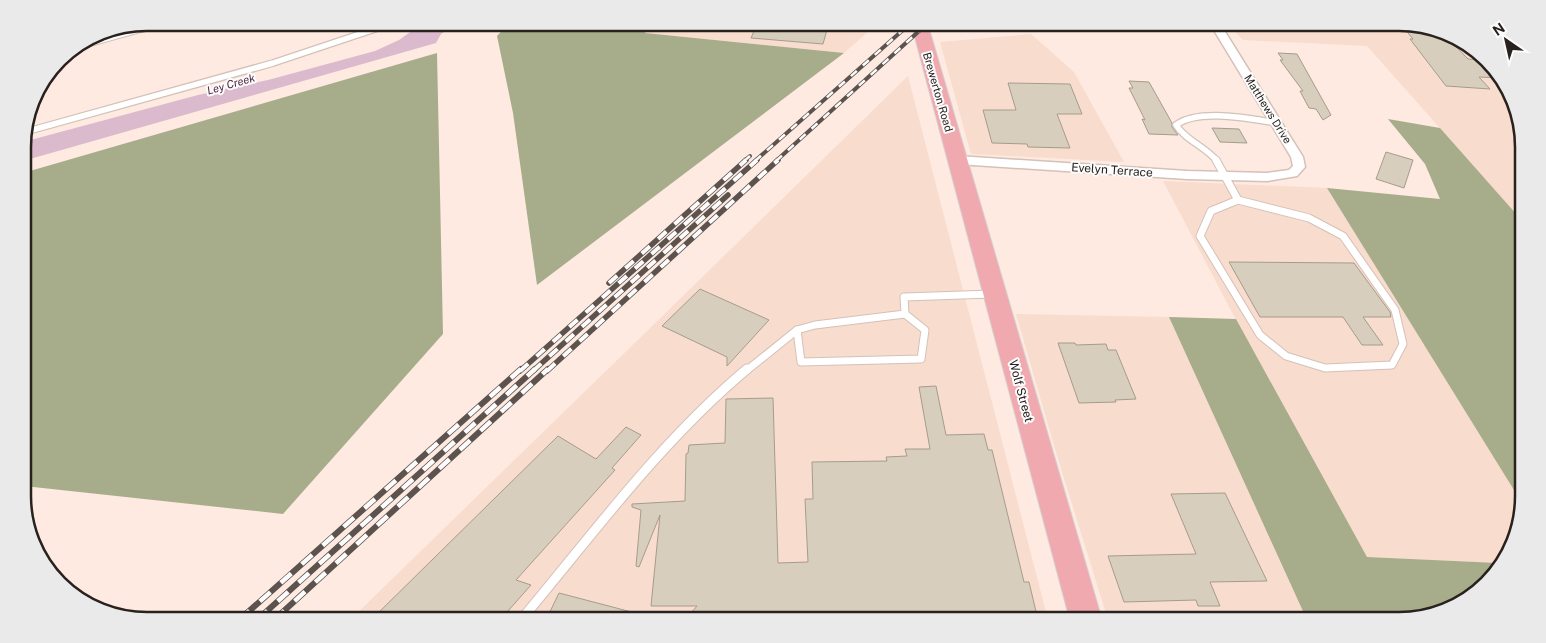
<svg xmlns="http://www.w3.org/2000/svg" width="1546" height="643" font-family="'Public Sans',sans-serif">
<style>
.built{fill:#f8dcce}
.forest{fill:#a7ac8b}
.water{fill:#dcbacd}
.building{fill:#d8cebd;stroke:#a69c8c}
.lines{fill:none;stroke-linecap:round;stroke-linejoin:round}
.service-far2-casing{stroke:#d4c1b7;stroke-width:8}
.service-far1-casing{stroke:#d4c1b7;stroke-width:9}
.service-casing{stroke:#d4c1b7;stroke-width:11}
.minor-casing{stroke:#d4c1b7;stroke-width:3}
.primary-casing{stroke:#d4d3d2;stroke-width:2}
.service-far2{stroke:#fff;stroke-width:5.5}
.service-far1{stroke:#fff;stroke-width:7}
.service{stroke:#fff;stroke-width:9}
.minor{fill:#fff;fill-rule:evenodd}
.primary{fill:#f1a9b0;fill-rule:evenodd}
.rail-far2-casing{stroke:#5d534e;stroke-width:4}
.rail-far1-casing{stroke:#5d534e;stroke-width:5.5}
.rail-casing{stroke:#5d534e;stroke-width:6}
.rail-far2{stroke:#fcfcfc;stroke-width:2.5;stroke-dasharray:8;stroke-linecap:butt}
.rail-far1{stroke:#fcfcfc;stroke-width:4;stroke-dasharray:11;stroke-linecap:butt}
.rail{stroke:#fcfcfc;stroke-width:4.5;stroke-dasharray:14;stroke-linecap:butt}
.labels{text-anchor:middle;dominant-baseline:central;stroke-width:4;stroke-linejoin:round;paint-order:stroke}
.far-water-label{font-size:11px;font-style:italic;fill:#532843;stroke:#fcfcfc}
.far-street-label{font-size:11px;fill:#28211e;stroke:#fcfcfc}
.street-label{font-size:12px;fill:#28211e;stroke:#fcfcfc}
.rim{fill:none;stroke:#28211e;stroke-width:2.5}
</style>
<rect width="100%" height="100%" fill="#feeae0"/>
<g class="built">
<polygon points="651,22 878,23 844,53 644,33"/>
<polygon points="1399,22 1446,32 1498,71 1522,131 1523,216 1518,216 1367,46 1243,40 1226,23"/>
<polygon points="1031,34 1074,72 1124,162 971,154 940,42"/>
<polygon points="908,76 1048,620 350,620 644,334"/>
<polygon points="1163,181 1327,188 1522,503 1514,543 1498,563 1367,557 1274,392"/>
<polygon points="1016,314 1169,317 1307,620 1108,620 1058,459"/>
</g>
<g class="forest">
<polygon points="510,22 651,23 645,33 844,53 537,285 513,113 497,36"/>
<polygon points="437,53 443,334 283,514 24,486 23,173"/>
<polygon points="1388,119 1440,128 1518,216 1523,216 1522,503 1327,188 1440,199 1425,164"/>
<polygon points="1169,317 1236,319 1367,557 1498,563 1468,599 1407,620 1307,620"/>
</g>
<polygon class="water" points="423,23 457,23 441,34 436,43 23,161 23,142 198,95 268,80 375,51 399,40"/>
<g class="building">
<polygon points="758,22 782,22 828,26 823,44 751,38"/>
<polygon points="1404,28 1441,31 1468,59 1483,60 1498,71 1501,78 1479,77 1490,89 1446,86 1410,39 1413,39"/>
<polygon points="1278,53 1297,54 1331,115 1323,120 1316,109 1309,108 1300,91 1303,91 1280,60 1283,60"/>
<polygon points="1129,81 1149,82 1172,123 1172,127 1178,135 1149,134 1142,119 1145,120 1129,88 1133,88"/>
<polygon points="1008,83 1070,84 1082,114 1057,114 1070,148 1028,147 1027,144 992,143 983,110 1016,110"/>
<polygon points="1212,128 1239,129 1247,143 1220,142"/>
<polygon points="1386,152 1413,160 1404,188 1376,179"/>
<polygon points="1229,262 1354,263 1390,312 1391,317 1363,317 1383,345 1362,345 1343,317 1260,317"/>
<polygon points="700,289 769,320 727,366 727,357 662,326"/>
<polygon points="1058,343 1075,343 1076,345 1106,344 1108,350 1116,350 1136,399 1115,400 1116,402 1079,403"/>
<polygon points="936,386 946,435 984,434 988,450 992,450 1024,582 1029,582 1038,620 805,620 805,616 778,616 778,620 685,620 697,606 651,606 660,515 639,567 636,566 641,510 632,507 632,504 685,501 686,454 688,453 689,445 725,443 726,399 773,398 778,563 808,562 805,499 813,499 812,462 887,461 886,457 907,456 905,449 930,449 919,387"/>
<polygon points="626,427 641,435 612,468 615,470 516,580 531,585 500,620 371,620 558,436 596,459"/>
<polygon points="1225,493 1267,581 1210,582 1220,606 1198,606 1196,600 1124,602 1108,556 1196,554 1171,494"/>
<polygon points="559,593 643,615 642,620 546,620"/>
</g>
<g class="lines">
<g class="service-far2-casing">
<g id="service-far2">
<polyline points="76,47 166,22"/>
<polyline points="25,132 273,63 396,22"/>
<path d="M1217,161C1205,146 1186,141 1176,125C1199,108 1250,119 1277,123"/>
</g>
</g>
<g class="service-far1-casing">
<g id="service-far1">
<polyline points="1216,160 1238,200"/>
<polygon points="1238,200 1309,218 1343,236 1395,310 1403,344 1392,365 1325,368 1286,356 1260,335 1200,236 1211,211"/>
<polyline points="797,330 801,362 921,359 925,330 905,314"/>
<polyline points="746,371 797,330 815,325 905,314 904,297 992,294"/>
</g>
</g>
<g class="service-casing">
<path id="service" d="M521,620C593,534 661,441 747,369"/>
</g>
<g class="minor-casing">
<polygon id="minor" points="1209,22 1219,22 1303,157 1305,167 1297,176 1267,181 1187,179 958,164 952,160 958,156 1187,171 1267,173 1289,170 1293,166 1291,157"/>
</g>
<g class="primary-casing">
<polygon id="primary" points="911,22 927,22 1102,620 1070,620"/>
</g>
<use href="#service-far2" class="service-far2"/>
<use href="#service-far1" class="service-far1"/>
<use href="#service" class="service"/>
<use href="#minor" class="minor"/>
<use href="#primary" class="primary"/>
<g class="rail-far2-casing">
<g id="rail-far2">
<polyline points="744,161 750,156"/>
<polyline points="755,161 912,22"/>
<polyline points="776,161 929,22"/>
</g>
</g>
<g class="rail-far1-casing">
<g id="rail-far1">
<polyline points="609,283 746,160"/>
<polyline points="520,371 757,160"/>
<polyline points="533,371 728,195"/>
<polyline points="547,371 778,160"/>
</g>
</g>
<g class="rail-casing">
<g id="rail">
<polyline points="239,620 521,369"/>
<polyline points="257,620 535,369"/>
<polyline points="274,620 548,369"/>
</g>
</g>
<use href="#rail-far2" class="rail-far2"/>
<use href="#rail-far1" class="rail-far1"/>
<use href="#rail" class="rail"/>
</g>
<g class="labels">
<g class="far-water-label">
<text transform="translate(231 84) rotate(-16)">Ley Creek</text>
</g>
<g class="far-street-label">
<text transform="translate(938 92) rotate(74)">Brewerton Road</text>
<text transform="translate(1268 109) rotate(58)">Matthews Drive</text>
</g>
<g class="street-label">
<text transform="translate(1112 170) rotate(4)">Evelyn Terrace</text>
<text transform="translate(1021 391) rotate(75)">Wolf Street</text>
</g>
</g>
<path d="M0 0H1546V643H0ZM147 31H1399A116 116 0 0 1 1515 147V496A116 116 0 0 1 1399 612H147A116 116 0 0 1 31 496V147A116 116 0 0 1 147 31Z" fill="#ebeaea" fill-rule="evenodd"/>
<path class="rim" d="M147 31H1399A116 116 0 0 1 1515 147V496A116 116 0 0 1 1399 612H147A116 116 0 0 1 31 496V147A116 116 0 0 1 147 31Z"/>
<g transform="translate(1506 40) rotate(326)" stroke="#fcfcfc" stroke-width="4" paint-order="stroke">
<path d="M0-4L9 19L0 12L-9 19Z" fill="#28211e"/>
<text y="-8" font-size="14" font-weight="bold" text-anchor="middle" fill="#28211e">N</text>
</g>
</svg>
